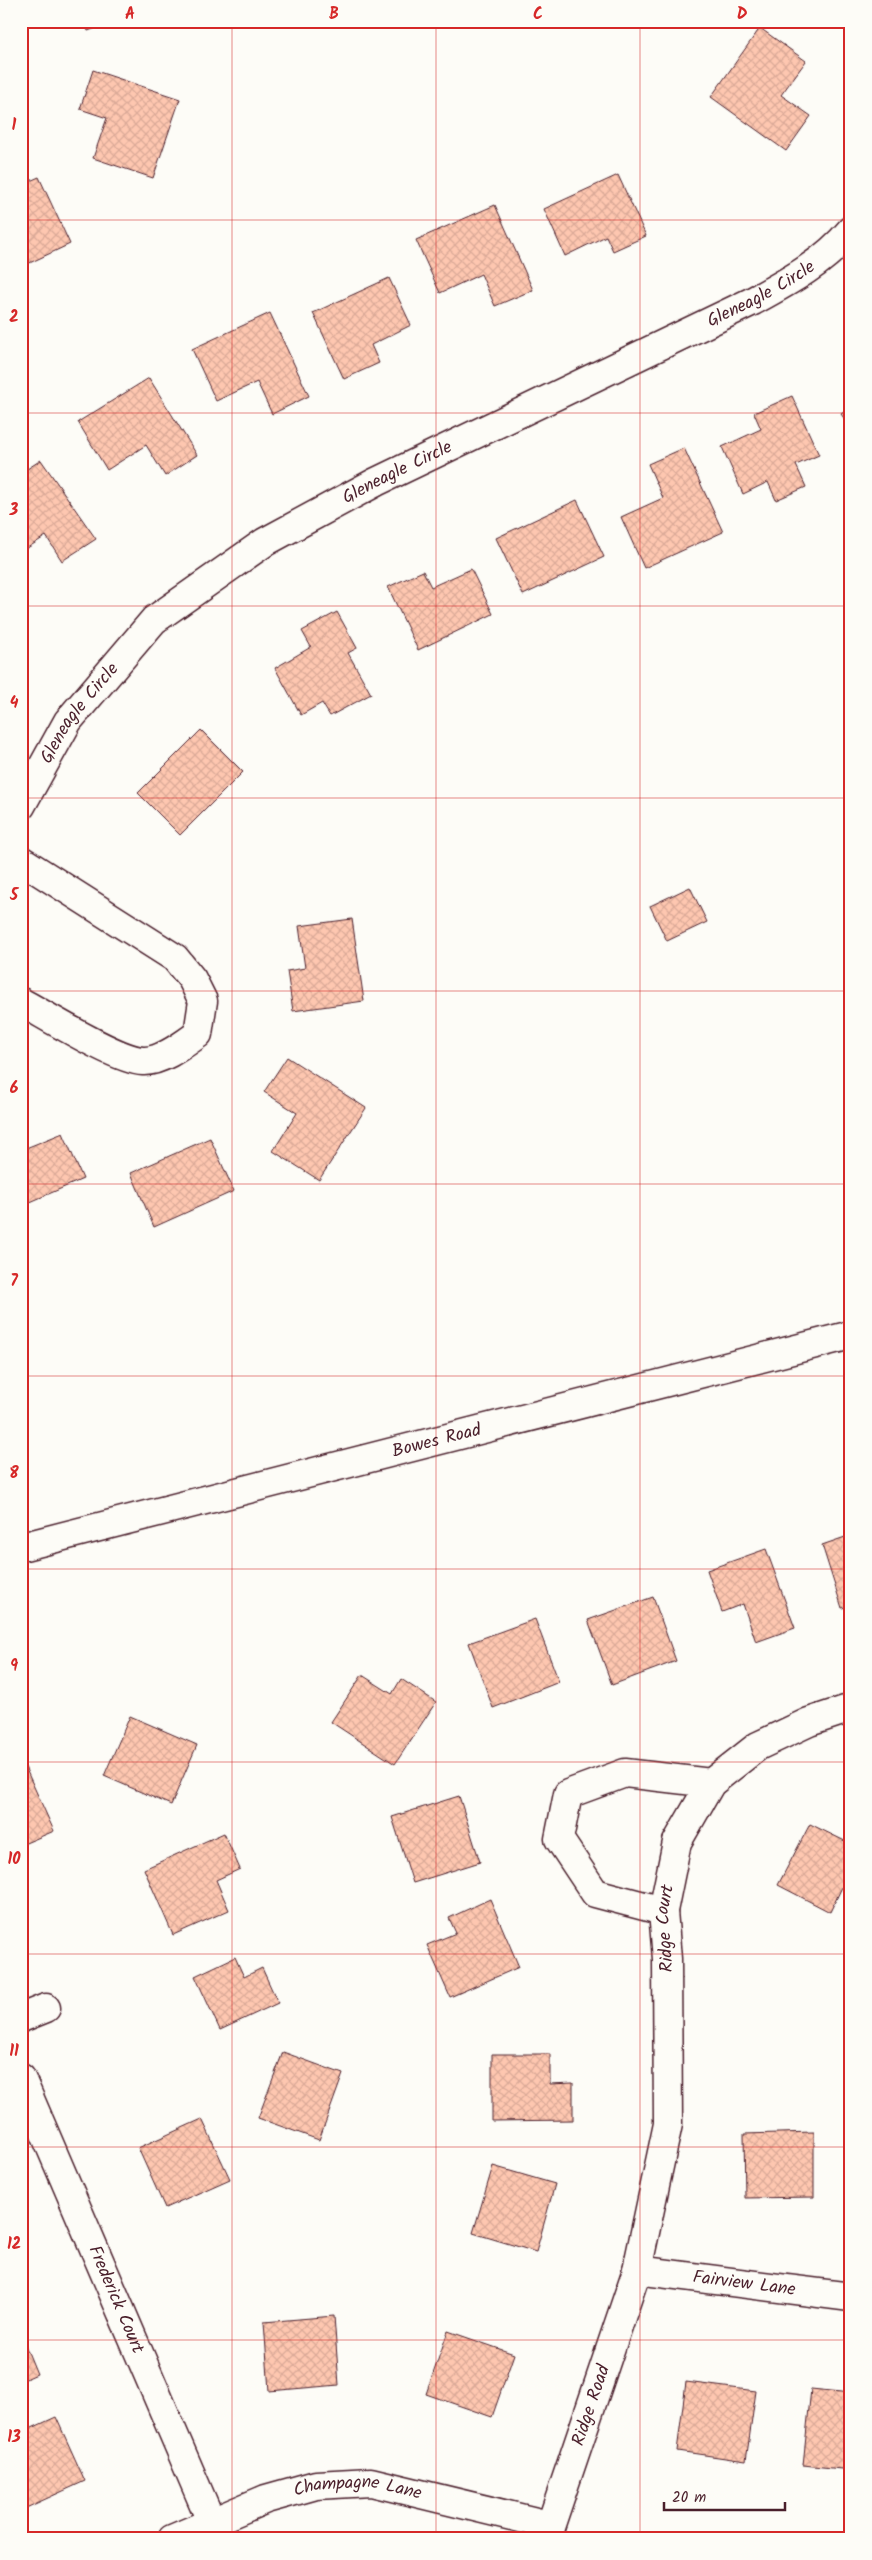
<svg xmlns="http://www.w3.org/2000/svg" width="872" height="2560" font-family="Kalam,sans-serif">
<style>
.building{fill:url(#building-cross-hatch);stroke:#4a1f2b}
.lines{fill:none;stroke-linecap:round;stroke-linejoin:round}
.minor-casing{stroke:#4a1f2b;stroke-width:31}
.major-casing{stroke:#4a1f2b;stroke-width:31}
.minor{stroke:#fdfcf7;stroke-width:28}
.major{stroke:#fdfcf7;stroke-width:28}
.grid{fill:none;stroke:#d62828;stroke-width:1;stroke-opacity:0.55}
.labels{text-anchor:middle;dominant-baseline:central;stroke-width:5;stroke-linejoin:round;paint-order:stroke}
.street-label{font-size:18px;fill:#4a1f2b;stroke:#fdfcf7}
.neatline{fill:none;stroke:#d62828;stroke-width:2}
.grid-label{font-size:16px;text-anchor:middle;font-weight:bold;fill:#d62828}
</style>
<defs>
<pattern id="building-cross-hatch" width="8" height="8" patternUnits="userSpaceOnUse" patternTransform="scale(1.25)"><rect width="8" height="8" fill="#fec7b0"/><path d="M0 0l8 8M0 8l8-8" fill="none" stroke="#dbaa98"/></pattern>
</defs>
<rect width="100%" height="100%" fill="#fdfcf7"/>
<filter id="ink" filterUnits="userSpaceOnUse"><feTurbulence type="fractalNoise" baseFrequency=".02" numOctaves="2"/><feDisplacementMap in="SourceGraphic" scale="10" xChannelSelector="R" yChannelSelector="G"/><feConvolveMatrix kernelMatrix="1 2 1 2 8 2 1 2 1" color-interpolation-filters="sRGB"/></filter>
<g filter="url(#ink)">
<g class="building">
<polygon points="84,21 115,21 88,31"/>
<polygon points="760,28 806,61 781,95 811,116 786,151 711,97"/>
<polygon points="93,70 180,99 153,178 93,158 107,118 80,109"/>
<polygon points="618,175 646,236 613,251 606,236 565,256 544,209"/>
<polygon points="39,177 70,244 21,267 21,185"/>
<polygon points="495,205 533,290 495,306 481,274 440,293 416,240"/>
<polygon points="389,278 411,325 371,345 379,363 344,379 313,313"/>
<polygon points="270,313 309,396 272,414 257,382 216,401 192,349"/>
<polygon points="149,378 197,455 165,476 146,445 107,470 78,422"/>
<polygon points="792,396 819,455 796,465 806,487 776,500 768,482 743,494 722,447 761,429 754,413"/>
<polygon points="851,407 851,428 841,414"/>
<polygon points="684,448 723,532 644,568 621,517 663,498 648,464"/>
<polygon points="41,460 96,539 62,561 46,536 21,552 21,467 24,471"/>
<polygon points="577,500 604,557 523,595 496,538"/>
<polygon points="471,569 493,614 418,650 388,587 423,571 431,587"/>
<polygon points="337,612 357,648 348,653 371,694 330,716 322,703 301,715 275,668 311,647 302,631"/>
<polygon points="201,730 243,772 180,835 138,793"/>
<polygon points="690,887 707,922 667,941 650,906"/>
<polygon points="352,919 364,1001 293,1011 287,971 305,968 299,926"/>
<polygon points="287,1057 366,1108 319,1180 273,1151 297,1113 264,1092"/>
<polygon points="63,1133 83,1179 21,1206 21,1150"/>
<polygon points="210,1138 234,1191 154,1227 131,1173"/>
<polygon points="851,1535 851,1606 842,1608 822,1545"/>
<polygon points="766,1549 795,1628 756,1642 743,1604 722,1612 707,1570"/>
<polygon points="653,1597 676,1661 612,1685 588,1620"/>
<polygon points="535,1619 559,1682 493,1708 469,1643"/>
<polygon points="362,1675 392,1694 401,1679 436,1702 395,1764 331,1722"/>
<polygon points="130,1716 197,1745 171,1805 104,1776"/>
<polygon points="25,1767 54,1831 21,1845 21,1769"/>
<polygon points="459,1796 480,1862 413,1883 392,1817"/>
<polygon points="810,1824 851,1844 851,1884 845,1881 830,1912 778,1885"/>
<polygon points="224,1833 240,1869 216,1880 229,1910 173,1935 144,1869"/>
<polygon points="490,1899 519,1967 450,1997 427,1945 456,1933 449,1918"/>
<polygon points="235,1957 244,1977 262,1968 278,2003 220,2030 195,1976"/>
<polygon points="283,2052 343,2074 319,2140 258,2118"/>
<polygon points="492,2054 550,2054 550,2084 573,2083 573,2120 492,2121"/>
<polygon points="202,2119 230,2179 165,2208 138,2148"/>
<polygon points="814,2132 814,2197 745,2198 744,2134"/>
<polygon points="493,2166 555,2184 536,2252 473,2233"/>
<polygon points="334,2316 339,2385 269,2391 264,2322"/>
<polygon points="448,2331 514,2354 492,2417 426,2394"/>
<polygon points="21,2335 37,2374 21,2381"/>
<polygon points="686,2382 756,2391 746,2461 677,2451"/>
<polygon points="811,2389 851,2393 851,2470 803,2465"/>
<polygon points="56,2417 85,2481 26,2508 21,2497 21,2433"/>
</g>
<g class="lines">
<g class="minor-casing">
<g id="minor">
<path id="s1" d="M21,806L68,721L154,620L265,542L376,482L753,301C788,282 825,262 851,230"/>
<path d="M21,860L175,958L192,979L203,1001L198,1034C184,1044 161,1062 143,1061C117,1060 47,1016 21,1002"/>
<polyline points="663,1911 595,1893 559,1839 568,1794 625,1773 711,1783"/>
<polyline points="21,2018 46,2008"/>
<path id="s2" d="M21,2078L211,2521"/>
<path id="s3" d="M637,2270L851,2297"/>
<path id="s4" d="M172,2539L266,2499L316,2485L371,2482L549,2525"/>
<path id="s5" d="M546,2539L637,2270L668,2124L667,1959L663,1911L677,1842L711,1783L758,1746L809,1722L851,1708"/>
</g>
</g>
<g class="major-casing">
<g id="major">
<path id="s6" d="M21,1547L851,1335"/>
</g>
</g>
<use href="#minor" class="minor"/>
<use href="#major" class="major"/>
</g>
</g>
<path class="grid" d="M232,21V2539M436,21V2539M640,21V2539M21,220H851M21,413H851M21,606H851M21,798H851M21,991H851M21,1184H851M21,1376H851M21,1569H851M21,1762H851M21,1954H851M21,2147H851M21,2340H851"/>
<g class="labels">
<g class="street-label">
<text stroke="none"><textPath href="#s1" startOffset="920">Gleneagle Circle</textPath></text>
<text stroke="none"><textPath href="#s1" startOffset="515">Gleneagle Circle</textPath></text>
<text stroke="none"><textPath href="#s1" startOffset="110">Gleneagle Circle</textPath></text>
<text stroke="none"><textPath href="#s6" startOffset="429">Bowes Road</textPath></text>
<text stroke="none"><textPath href="#s5" startOffset="629">Ridge Court</textPath></text>
<text stroke="none"><textPath href="#s3" startOffset="108">Fairview Lane</textPath></text>
<text stroke="none"><textPath href="#s2" startOffset="241">Frederick Court</textPath></text>
<text stroke="none"><textPath href="#s5" startOffset="141">Ridge Road</textPath></text>
<text stroke="none"><textPath href="#s4" startOffset="196">Champagne Lane</textPath></text>
</g>
</g>
<rect width="872" height="2560" fill="none" stroke="#fdfcf7" stroke-width="55"/>
<path d="M664 2502v8h121v-8" fill="none" stroke="#4a1f2b" stroke-width="2.5"/>
<text x="672" y="2502" font-size="15" fill="#4a1f2b" stroke="#fdfcf7" stroke-width="4" paint-order="stroke">20 m</text>
<rect x="28" y="28" width="816" height="2504" class="neatline"/>
<g class="grid-label">
<text x="130" y="19">A</text>
<text x="334" y="19">B</text>
<text x="538" y="19">C</text>
<text x="742" y="19">D</text>
<text x="14" y="130">1</text>
<text x="14" y="322">2</text>
<text x="14" y="515">3</text>
<text x="14" y="708">4</text>
<text x="14" y="900">5</text>
<text x="14" y="1093">6</text>
<text x="14" y="1286">7</text>
<text x="14" y="1478">8</text>
<text x="14" y="1671">9</text>
<text x="14" y="1864">10</text>
<text x="14" y="2056">11</text>
<text x="14" y="2249">12</text>
<text x="14" y="2442">13</text>
</g>
</svg>
